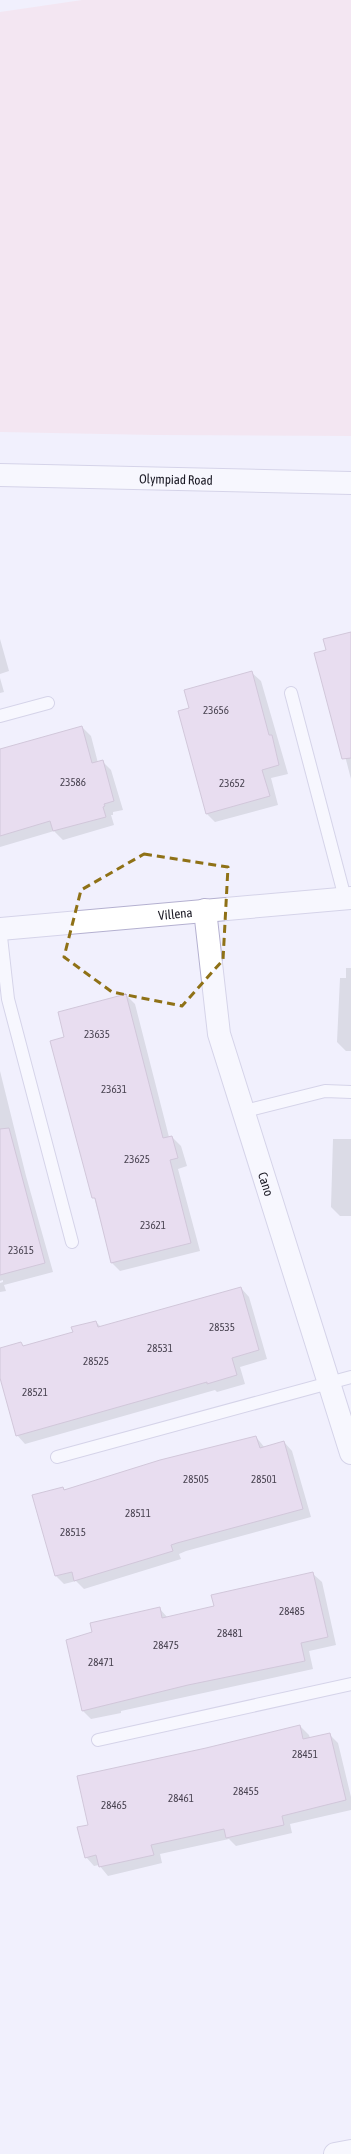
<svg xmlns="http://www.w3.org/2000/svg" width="351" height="2154" font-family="'Asap Condensed',sans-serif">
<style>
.green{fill:#f6dae4}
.shadow{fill:#0003}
.building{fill:#ddc6e1;stroke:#ac95af}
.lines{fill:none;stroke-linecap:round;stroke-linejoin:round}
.lane-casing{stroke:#b4b0d0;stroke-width:14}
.street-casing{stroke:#b4b0d0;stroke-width:24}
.secondary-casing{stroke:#b4b0d0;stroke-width:24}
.lane{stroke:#fff;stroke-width:12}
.street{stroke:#fff;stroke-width:22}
.secondary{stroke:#fff;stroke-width:22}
.marked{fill:none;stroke:#8f7116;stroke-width:3;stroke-dasharray:8 5;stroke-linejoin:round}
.labels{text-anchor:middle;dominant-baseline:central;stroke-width:3;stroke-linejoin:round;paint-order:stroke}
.number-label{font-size:11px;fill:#4a4452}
.street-label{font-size:13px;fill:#191823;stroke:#fff}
</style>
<rect width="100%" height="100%" fill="#f1f0fd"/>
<polygon class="green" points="82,0 351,0 351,436 154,435 0,432 0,12"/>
<g class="shadow">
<polygon points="351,633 351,779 344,752 327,651"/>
<polygon points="0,639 9,671 0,674"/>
<polygon points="252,673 261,681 288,774 271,778 278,805 215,822 206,813 190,709"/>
<polygon points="0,678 4,692 0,693"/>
<polygon points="82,727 91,736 98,763 103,762 111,770 123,810 113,812 113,815 111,815 114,825 63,840 54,831 0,847 0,750"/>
<polygon points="346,968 351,968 351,1051 346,1051 337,1042 340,978 346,978"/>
<polygon points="126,995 135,1004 169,1137 172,1137 181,1146 187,1166 178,1169 200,1251 120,1271 112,1263 52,1042 66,1038"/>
<polygon points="0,1071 26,1176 53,1272 4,1285 6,1291 0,1292 0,1283 3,1282 3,1280 0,1281"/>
<polygon points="333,1139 351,1139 351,1216 340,1216 331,1207"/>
<polygon points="241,1288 249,1297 267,1359 240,1367 245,1384 217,1392 215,1390 25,1444 17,1435 0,1370 0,1349 21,1344 24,1347 74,1333 96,1322 101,1327"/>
<polygon points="256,1437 265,1448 284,1442 292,1451 311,1517 186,1551 179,1554 181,1559 84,1589 76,1581 64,1584 56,1576 63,1488 65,1490"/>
<polygon points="313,1574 322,1582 336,1645 309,1651 313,1669 121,1711 121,1713 91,1719 83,1711 67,1641 93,1633 159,1608 168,1618 215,1607"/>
<polygon points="300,1726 309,1735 310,1738 329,1734 338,1743 351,1797 351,1810 290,1824 292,1833 236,1846 229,1839 160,1854 162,1863 108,1876 99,1865 94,1866 86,1857 90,1826 206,1749"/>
</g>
<g class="building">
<polygon points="351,632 351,758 342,759 314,653 326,650 323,639"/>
<polygon points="252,671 269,735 272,735 279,765 262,770 270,796 206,814 178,711 189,708 184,690"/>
<polygon points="82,726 92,763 103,760 114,801 104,804 105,806 103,807 106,817 53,831 50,821 0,836 0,749"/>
<polygon points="126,994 163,1138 172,1136 178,1158 170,1160 191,1243 111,1263 95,1198 92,1198 50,1041 64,1037 58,1012"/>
<polygon points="9,1128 45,1263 0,1275 0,1129"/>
<polygon points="241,1287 259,1350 232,1358 237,1375 207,1384 207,1382 16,1436 0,1378 0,1348 21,1342 23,1346 73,1332 71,1327 96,1321 98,1327"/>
<polygon points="256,1436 260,1448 284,1441 303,1509 177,1543 171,1545 173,1551 74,1581 72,1572 55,1576 32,1495 63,1487 64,1490 160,1460"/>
<polygon points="313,1572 328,1637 301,1643 305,1661 188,1685 82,1711 66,1640 92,1632 90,1623 160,1607 162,1618 214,1606 211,1595"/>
<polygon points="300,1725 303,1739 330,1733 346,1800 282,1816 284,1825 226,1838 224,1829 151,1845 154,1855 99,1867 96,1855 85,1858 77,1827 88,1825 77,1776 206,1748"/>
</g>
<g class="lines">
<g class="lane-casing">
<g id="lane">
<polyline points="291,693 345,898"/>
<polyline points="0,716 48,703"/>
<polyline points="0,928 8,999 72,1242"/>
<polyline points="245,1111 325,1091 351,1092"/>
<polyline points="57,1457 351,1377"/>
<polyline points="98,1740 351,1684"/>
</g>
</g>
<g class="street-casing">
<g id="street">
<path id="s1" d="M205,910L219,1034L351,1453"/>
<path id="s2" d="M0,929L351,898"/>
</g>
</g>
<g class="secondary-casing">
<g id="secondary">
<path id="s3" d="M0,475L351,483"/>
<polyline points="335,2154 351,2151"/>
</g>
</g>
<use href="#lane" class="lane"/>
<use href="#street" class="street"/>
<use href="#secondary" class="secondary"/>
</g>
<path d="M0 0H351V2154H0ZM144,854L228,867L223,960L182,1006L112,992L64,957L81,890Z" fill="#f1f0fd" fill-opacity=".55" fill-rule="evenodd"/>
<path class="marked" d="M144,854L228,867L223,960L182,1006L112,992L64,957L81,890Z"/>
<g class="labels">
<g class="number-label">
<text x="216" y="710">23656</text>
<text x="73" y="782">23586</text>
<text x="232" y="783">23652</text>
<text x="97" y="1034">23635</text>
<text x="114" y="1089">23631</text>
<text x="137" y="1159">23625</text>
<text x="153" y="1225">23621</text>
<text x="21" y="1250">23615</text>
<text x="222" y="1327">28535</text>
<text x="160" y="1348">28531</text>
<text x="96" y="1361">28525</text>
<text x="35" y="1392">28521</text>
<text x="196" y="1479">28505</text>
<text x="264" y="1479">28501</text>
<text x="138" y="1513">28511</text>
<text x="73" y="1532">28515</text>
<text x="292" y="1611">28485</text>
<text x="230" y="1633">28481</text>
<text x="166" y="1645">28475</text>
<text x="101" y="1662">28471</text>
<text x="305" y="1754">28451</text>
<text x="246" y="1791">28455</text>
<text x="181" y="1798">28461</text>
<text x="114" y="1805">28465</text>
</g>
<g class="street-label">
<text stroke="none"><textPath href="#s3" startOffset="176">Olympiad Road</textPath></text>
<text stroke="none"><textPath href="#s2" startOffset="176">Villena</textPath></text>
<text stroke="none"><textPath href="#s1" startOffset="282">Cano</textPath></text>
</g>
</g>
</svg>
